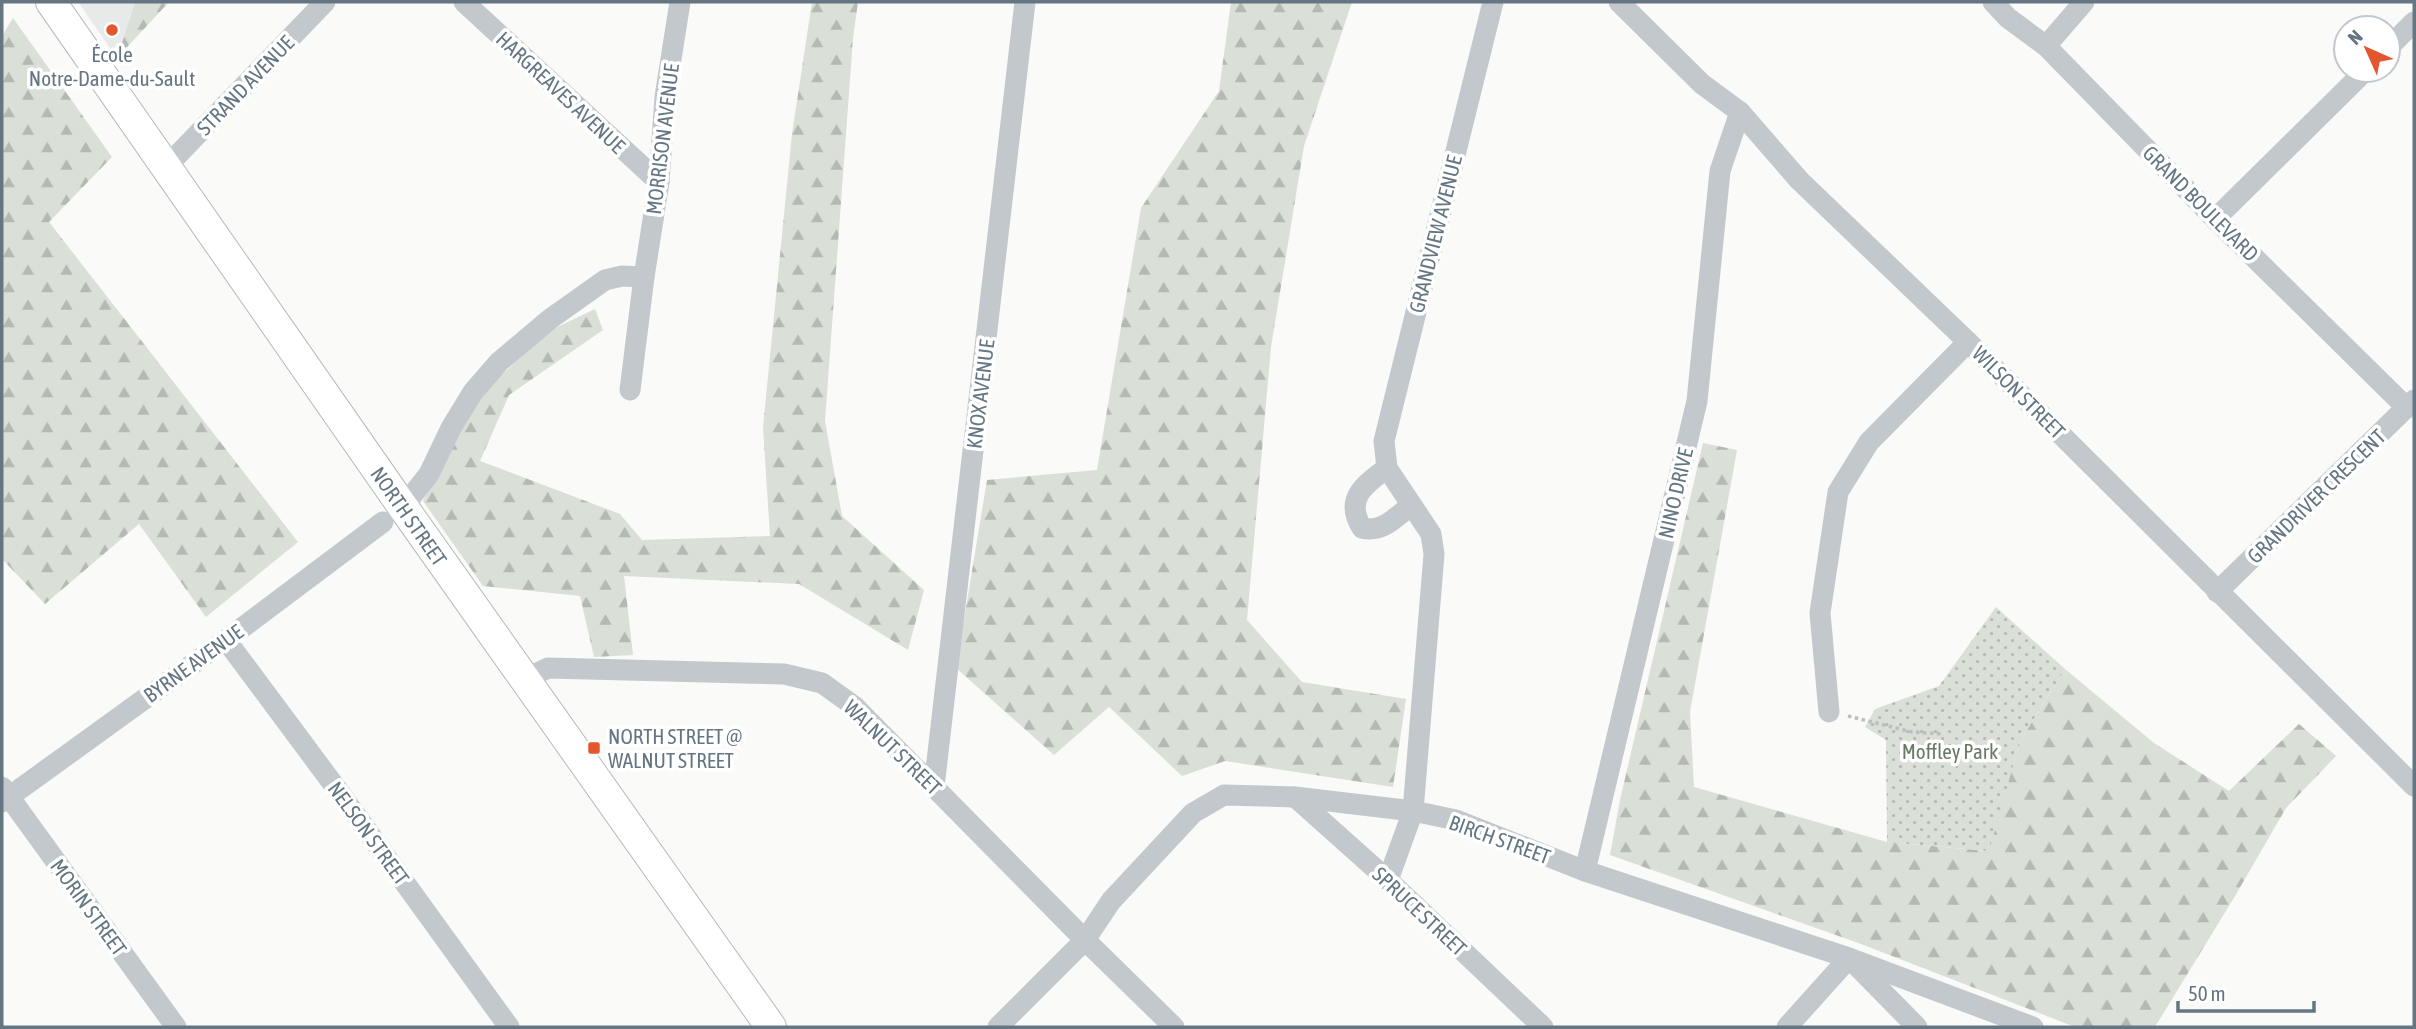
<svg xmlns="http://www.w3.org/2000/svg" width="2416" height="1029" font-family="'Asap Condensed',sans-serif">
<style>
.built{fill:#e8e9e9}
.forest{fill:url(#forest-firs)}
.park{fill:url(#park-dots)}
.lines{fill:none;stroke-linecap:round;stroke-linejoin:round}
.secondary-casing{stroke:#b3babf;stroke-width:32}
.path{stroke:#bbbfc2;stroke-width:3.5;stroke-dasharray:3.5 3.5;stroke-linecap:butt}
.street{stroke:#c3c8cc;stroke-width:21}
.secondary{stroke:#fff;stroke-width:30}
.poi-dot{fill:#e4572e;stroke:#fff;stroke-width:2.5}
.labels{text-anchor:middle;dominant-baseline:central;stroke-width:7;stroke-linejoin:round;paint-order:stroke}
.poi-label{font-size:21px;fill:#657683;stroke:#fff}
.street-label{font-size:21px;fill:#657683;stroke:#fff}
.park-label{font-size:21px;fill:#687a64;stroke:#fff}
</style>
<defs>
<pattern id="forest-firs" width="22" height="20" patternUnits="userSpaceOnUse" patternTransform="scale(1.75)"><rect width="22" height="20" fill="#dadfd7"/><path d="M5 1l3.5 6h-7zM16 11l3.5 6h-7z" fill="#b4b9b4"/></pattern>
<pattern id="park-dots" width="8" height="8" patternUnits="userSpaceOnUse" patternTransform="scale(1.75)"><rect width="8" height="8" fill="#dadfd7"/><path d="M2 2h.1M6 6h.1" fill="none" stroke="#b4b9b4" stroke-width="1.8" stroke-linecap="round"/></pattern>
</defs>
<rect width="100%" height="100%" fill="#fafaf8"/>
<polygon class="built" points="78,2 135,2 117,58"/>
<g class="forest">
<polygon points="135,2 169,2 117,58"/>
<polygon points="812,2 858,2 853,38 825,421 842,516 924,590 908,650 799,584 624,576 633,655 594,657 580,596 483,586 423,501 463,411 549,331 595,309 603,330 509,395 480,461 620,514 642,540 770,536 763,427 792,134"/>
<polygon points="1231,2 1352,2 1304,146 1271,347 1247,620 1302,682 1406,699 1393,787 1225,761 1182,776 1109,707 1054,755 956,668 987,480 1097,470 1141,208 1219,91"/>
<polygon points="13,18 112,157 49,222 298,542 206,617 139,524 45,604 2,559 2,36"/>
<polygon points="1703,443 1737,450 1690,712 1694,787 1887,842 1988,851 2018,748 2025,733 2065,669 2154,743 2229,791 2299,724 2336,756 2286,808 2235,896 2155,1027 2075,1027 1861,944 1610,855 1620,800"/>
</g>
<polygon class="park" points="1996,607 2065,669 2025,733 2018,748 1989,851 1887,842 1886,740 1865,727 1875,709 1939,686"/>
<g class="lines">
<g class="secondary-casing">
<polyline id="secondary" points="51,2 403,507 771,1027"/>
</g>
<polyline class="path" points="1848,716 1912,732 1944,734"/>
<g class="street">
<polyline points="464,2 659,182"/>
<polyline points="1619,2 1702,84 1740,112 1799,180 1968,342 2414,786"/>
<polyline points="1993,2 2008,18 2046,46 2215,219 2407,408"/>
<polyline points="2046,46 2084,2"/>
<polyline points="2388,48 2414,22"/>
<polyline points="165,168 325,2"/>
<polyline points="2215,219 2366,70"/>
<polyline points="630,390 644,277 659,182 665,97 680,2"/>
<path d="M1387,468C1364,485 1344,499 1362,528C1383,533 1396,517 1411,505"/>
<polyline points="403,507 429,474 451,428 473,392 499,362 550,319 605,280 622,276 644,277"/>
<polyline points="2217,592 2414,400"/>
<polyline points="226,640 342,796 509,1027"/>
<polyline points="525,679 548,668 784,674 822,683 854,706 1085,940 1174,1027"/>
<polyline points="1829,712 1820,613 1838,492 1869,442 1968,342"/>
<polyline points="2,787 176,1027"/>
<polyline points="934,787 1025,2"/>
<polyline points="1295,797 1388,880 1543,1027"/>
<polyline points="2,802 226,640 383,522"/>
<polyline points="1585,871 1697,401 1720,171 1740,112"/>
<polyline points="1388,880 1413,811 1434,554 1431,534 1387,468 1384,441 1493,2"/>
<polyline points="998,1027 1085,940 1111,901 1193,813 1224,795 1295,797 1413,811 1456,820 1585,871 1849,958 2033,1027"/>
<polyline points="1787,1027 1849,958 1917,1027"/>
</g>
<use href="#secondary" class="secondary"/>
</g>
<g class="poi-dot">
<circle cx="112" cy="30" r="7"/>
<rect x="587" y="741" width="14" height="14" rx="3.5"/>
</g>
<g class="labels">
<g class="poi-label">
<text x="112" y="54">École<tspan x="112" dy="24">Notre-Dame-du-Sault</tspan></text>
<text x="608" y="736" text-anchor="start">NORTH STREET @<tspan x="608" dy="24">WALNUT STREET</tspan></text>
</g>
<g class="street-label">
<text transform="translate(245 85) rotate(-46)">STRAND AVENUE</text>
<text transform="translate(561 92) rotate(43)">HARGREAVES AVENUE</text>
<text transform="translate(662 139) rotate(-83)">MORRISON AVENUE</text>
<text transform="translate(2201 203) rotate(45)">GRAND BOULEVARD</text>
<text transform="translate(1435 234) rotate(-76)">GRANDVIEW AVENUE</text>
<text transform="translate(2019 392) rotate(45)">WILSON STREET</text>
<text transform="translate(980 394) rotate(-83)">KNOX AVENUE</text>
<text transform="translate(1675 493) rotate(-77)">NINO DRIVE</text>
<text transform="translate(2316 496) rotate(-44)">GRANDRIVER CRESCENT</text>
<text transform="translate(409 516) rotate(55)">NORTH STREET</text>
<text transform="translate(193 663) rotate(-36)">BYRNE AVENUE</text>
<text transform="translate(893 747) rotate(44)">WALNUT STREET</text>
<text transform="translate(369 833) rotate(54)">NELSON STREET</text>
<text transform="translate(1500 839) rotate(20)">BIRCH STREET</text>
<text transform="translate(89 907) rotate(54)">MORIN STREET</text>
<text transform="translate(1420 911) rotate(43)">SPRUCE STREET</text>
</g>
<g class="park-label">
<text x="1950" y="751">Moffley Park</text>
</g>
</g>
<rect width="2416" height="1029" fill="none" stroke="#657683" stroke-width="7"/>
<g transform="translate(2367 49) rotate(315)"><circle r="33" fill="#ffffff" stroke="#c1c8cd" stroke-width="2"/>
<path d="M0-5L12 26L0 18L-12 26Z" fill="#e4572e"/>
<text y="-10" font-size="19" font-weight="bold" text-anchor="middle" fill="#657683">N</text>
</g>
<path d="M2178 1001v10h136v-10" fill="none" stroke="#657683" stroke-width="3.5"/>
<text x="2188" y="1001" font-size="21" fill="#657683" stroke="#ffffff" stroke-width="5" paint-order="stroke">50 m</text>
</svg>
